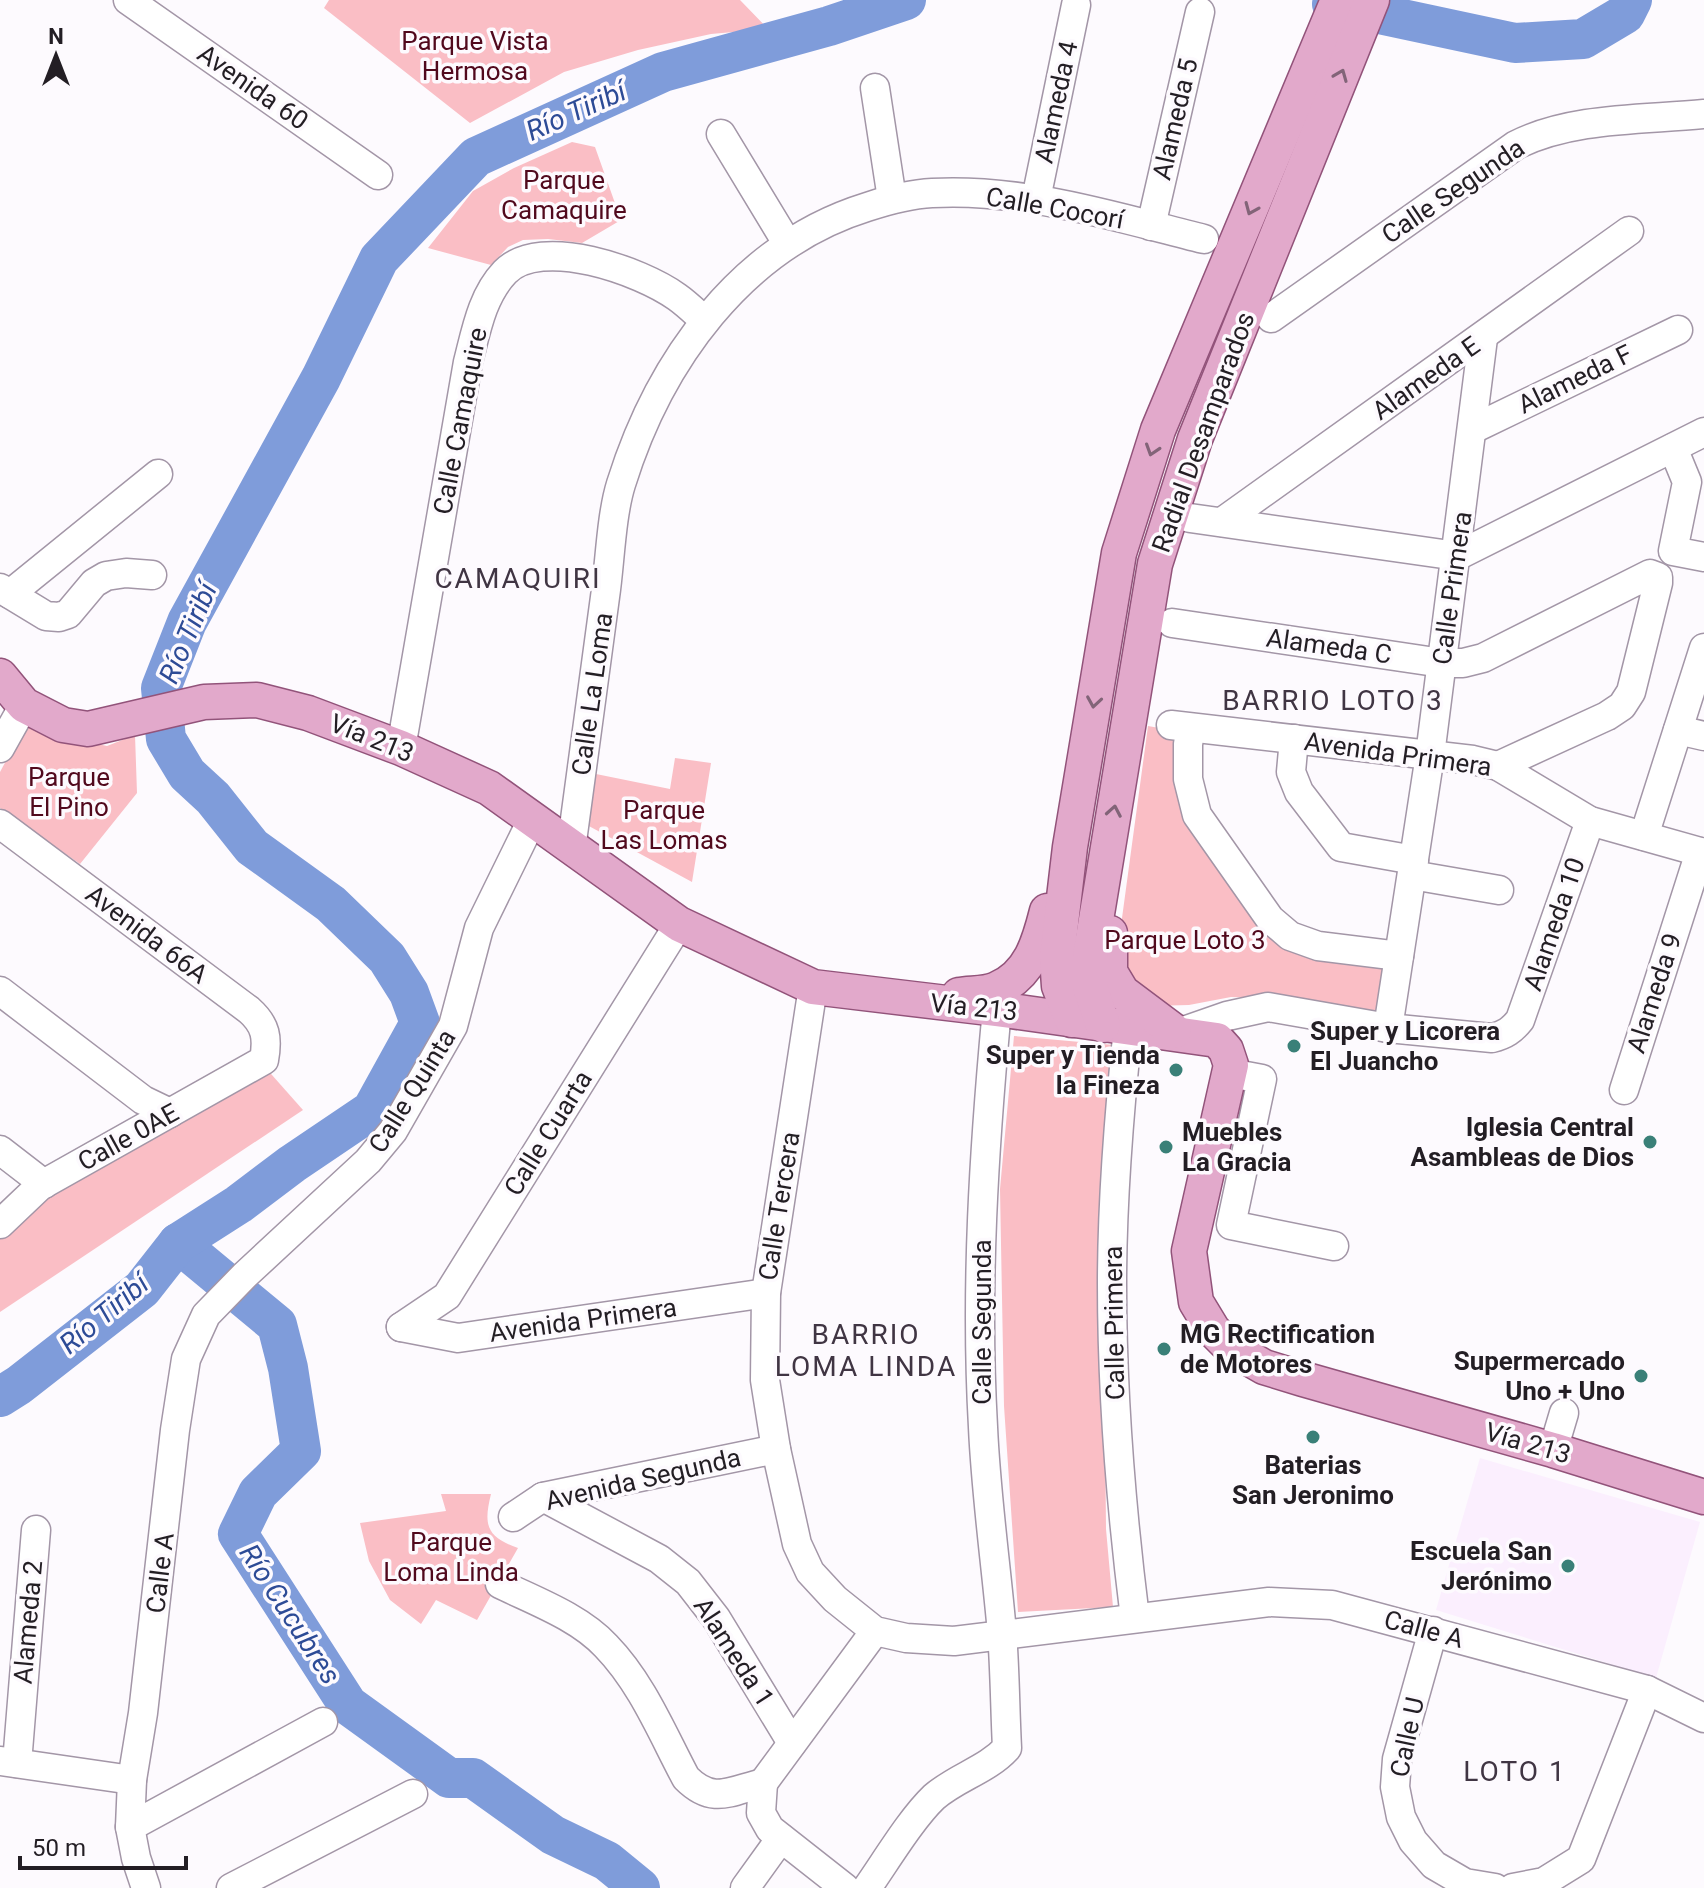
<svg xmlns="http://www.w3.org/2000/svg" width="1704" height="1888" font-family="Roboto,sans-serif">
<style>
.built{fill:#fbeffe}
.green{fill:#fabec5}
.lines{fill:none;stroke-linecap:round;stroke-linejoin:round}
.river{stroke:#7f9cda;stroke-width:40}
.minor-casing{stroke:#a396a7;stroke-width:31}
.major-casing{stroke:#92537a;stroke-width:37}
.minor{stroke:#fff;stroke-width:28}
.major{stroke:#e2a9cb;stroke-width:34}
.oneway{stroke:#826478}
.poi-dot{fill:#3a8078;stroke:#fdfafe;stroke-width:3}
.labels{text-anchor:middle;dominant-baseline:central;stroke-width:7;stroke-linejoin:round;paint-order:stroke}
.park-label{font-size:26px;fill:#51091d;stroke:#fdfafe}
.street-label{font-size:26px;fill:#231e24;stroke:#fdfafe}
.poi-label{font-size:26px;font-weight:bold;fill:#231e24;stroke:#fdfafe;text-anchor:end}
.water-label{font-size:28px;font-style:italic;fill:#2d4b96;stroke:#fdfafe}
.neighbourhood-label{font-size:28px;letter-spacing:2px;fill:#403543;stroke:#fdfafe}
</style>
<rect width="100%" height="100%" fill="#fdfafe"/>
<polygon class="built" points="1480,1458 1700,1522 1656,1678 1436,1610"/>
<g class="green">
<polygon points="329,0 740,0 768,29 711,34 638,50 564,72 470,123 324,8"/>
<polygon points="572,142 595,147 621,220 582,243 548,239 523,240 508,247 491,265 428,248 473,191 514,168"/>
<polygon points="29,718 84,741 107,746 135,735 137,793 80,864 0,808 0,772"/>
<polygon points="1148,726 1176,731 1183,812 1202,847 1254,922 1287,947 1307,957 1390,966 1382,1013 1259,998 1231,997 1189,1005 1151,1006 1117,955"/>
<polygon points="675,758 711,763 692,882 587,825 596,774 670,789"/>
<polygon points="1014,1036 1114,1045 1103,1210 1106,1529 1113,1607 1018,1612 1004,1406 1000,1189"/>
<polygon points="264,1066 303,1110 0,1312 0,1235 47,1191"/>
<path d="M441,1494H491C483,1526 487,1537 518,1548L477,1620L436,1600L421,1624L390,1600L369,1561L360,1523L446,1511Z"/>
</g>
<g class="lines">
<g class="river">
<polyline points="1332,4 1515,43 1583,39 1625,14 1632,0"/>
<polyline points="178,1243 277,1325 288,1368 301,1451 258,1493 238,1534 348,1705 449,1778 473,1778 553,1835 607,1861 640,1888"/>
<polyline points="0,1397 19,1385 142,1289 178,1243 239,1204 292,1164 372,1110 420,1023 409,993 387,958 331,904 252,847 213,798 187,774 166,739 161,688 187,622 321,378 379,259 476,157 663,72 829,26 906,0"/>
</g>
<g class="minor-casing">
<g id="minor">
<polyline points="128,0 378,175"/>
<polyline points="875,88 892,199"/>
<polyline points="721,134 787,243"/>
<polyline points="1036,199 1076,5"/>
<polyline points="1151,226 1200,12"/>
<path d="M1271,318L1516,145C1572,117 1642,120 1704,114"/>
<polyline points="1473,429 1678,330"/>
<polyline points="1673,448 1687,482 1673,551 1704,557"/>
<polyline points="1190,518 1457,556 1704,432"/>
<polyline points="1222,522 1629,231"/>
<polyline points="0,588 46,616 59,617 68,614 94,583 106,576 126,573 152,575"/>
<polyline points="10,594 158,474"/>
<polyline points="1172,623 1442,663 1463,663 1483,658 1650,574 1658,577 1658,583 1631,692 1622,706 1607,716 1498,766"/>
<polyline points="1171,725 1473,760 1498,766 1590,821 1704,853"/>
<polyline points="1191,728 1188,744 1188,779 1197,815 1270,919 1290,936 1318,946 1399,956"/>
<polyline points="1678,730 1704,736"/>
<polyline points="1294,739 1291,772 1299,792 1341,847 1414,860"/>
<polyline points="0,748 24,705"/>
<path d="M401,748L468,362C476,331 482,296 505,272C541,235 641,271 677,297C687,304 696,313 705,321"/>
<path d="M0,824L249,1010C266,1025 268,1038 264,1060L40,1186L0,1224"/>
<polyline points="1644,836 1704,648"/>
<path d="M571,849C582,765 593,681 605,597C610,563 611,516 621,484C659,362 741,246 867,207C888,200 910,194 932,193C1025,188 1115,217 1204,239"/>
<polyline points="1412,875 1499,890"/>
<polyline points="813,987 766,1293 765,1380 776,1449 797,1544 810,1572 835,1599 875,1631 906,1638 954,1641 1269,1602 1332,1605 1647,1690 1704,1718"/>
<polyline points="0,991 143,1100 170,1113"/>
<path d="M1128,1028C1119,1113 1112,1198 1112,1284C1112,1396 1121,1507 1135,1618"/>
<polyline points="1388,1028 1430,755 1483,338"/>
<path d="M1178,1033L1227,1016L1268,1007L1388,1028L1492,1038C1505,1035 1512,1030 1520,1020L1590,821"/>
<polyline points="1230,1073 1262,1079 1231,1225 1334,1246"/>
<polyline points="1624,1090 1700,852"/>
<polyline points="0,1150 44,1184"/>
<polyline points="401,1327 447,1296 679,924"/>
<polyline points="401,1327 458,1338 766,1293"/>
<polyline points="1553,1450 1564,1413"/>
<polyline points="543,1497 659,1559 688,1582 716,1618 792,1743"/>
<polyline points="513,1517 543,1497 776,1449"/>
<path d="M500,1584C535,1601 579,1617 606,1646C642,1683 662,1733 686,1778C713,1805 730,1791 763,1783"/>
<polyline points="1433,1631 1397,1759 1395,1787 1401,1817 1413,1841 1434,1865 1465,1883 1495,1888"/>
<polyline points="1,1761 132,1780"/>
<polyline points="17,1763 36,1530"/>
<polyline points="763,1783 875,1631"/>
<polyline points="763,1783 761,1813 770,1829 845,1888"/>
<polyline points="130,1827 323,1722"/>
<polyline points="146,1888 136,1858 130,1827 132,1780 143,1713 175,1430 186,1359 206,1315 245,1275 368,1161 393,1131 453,1026 479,928 532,820"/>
<polyline points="231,1888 413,1794"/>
<polyline points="745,1888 781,1838"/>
<path d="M867,1888C886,1861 911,1819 934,1797C957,1777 987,1770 1007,1748C1005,1710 1005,1671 1002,1633C996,1564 986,1496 983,1427C975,1287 984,1148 997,1009"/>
<polyline points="1513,1888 1544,1882 1581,1859 1647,1690"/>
</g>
</g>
<g class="major-casing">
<g id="major">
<polyline points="0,676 24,705 63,725 88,729 204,702 257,700 308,713 401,748 489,788 679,924 813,987 997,1009 1217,1040 1226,1050 1231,1065 1189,1251 1196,1302 1213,1330 1231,1348 1264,1367 1303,1379 1553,1450 1704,1497"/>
<polyline points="1110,933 1110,972 1122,992 1174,1031"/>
<path d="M959,995C971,993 987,994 997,989C1030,975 1039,943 1047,911"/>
<polyline points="1072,1020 1059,986 1057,957 1070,847 1119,553 1158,430 1338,0"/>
<polyline points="1103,1025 1090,987 1090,956 1155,564 1195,439 1372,0"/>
</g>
</g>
<use href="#minor" class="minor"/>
<use href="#major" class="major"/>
</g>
<defs><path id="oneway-chevron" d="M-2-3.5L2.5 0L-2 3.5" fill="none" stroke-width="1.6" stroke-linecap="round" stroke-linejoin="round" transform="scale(2)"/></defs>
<g class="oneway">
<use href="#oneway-chevron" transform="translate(1341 75) rotate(-68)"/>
<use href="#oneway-chevron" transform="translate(1251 209) rotate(113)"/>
<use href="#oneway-chevron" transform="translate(1152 450) rotate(108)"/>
<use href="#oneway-chevron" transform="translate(1094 702) rotate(99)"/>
<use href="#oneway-chevron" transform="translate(1114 811) rotate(-80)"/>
</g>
<g class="poi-dot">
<circle cx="1294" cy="1046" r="8"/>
<circle cx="1176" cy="1070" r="8"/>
<circle cx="1650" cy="1142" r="8"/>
<circle cx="1166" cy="1147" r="8"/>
<circle cx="1164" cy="1349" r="8"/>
<circle cx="1641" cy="1376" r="8"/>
<circle cx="1313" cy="1437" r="8"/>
<circle cx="1568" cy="1566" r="8"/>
</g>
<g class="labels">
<g class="park-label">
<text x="475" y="41">Parque Vista<tspan x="475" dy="30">Hermosa</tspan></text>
<text x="564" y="180">Parque<tspan x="564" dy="30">Camaquire</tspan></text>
<text x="69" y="777">Parque<tspan x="69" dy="30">El Pino</tspan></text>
<text x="664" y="810">Parque<tspan x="664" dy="30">Las Lomas</tspan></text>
<text x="1185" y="940">Parque Loto 3</text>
<text x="451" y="1542">Parque<tspan x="451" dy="30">Loma Linda</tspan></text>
</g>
<g class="street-label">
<text transform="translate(253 87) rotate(35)">Avenida 60</text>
<text transform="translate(1056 102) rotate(-78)">Alameda 4</text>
<text transform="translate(1175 119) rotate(-77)">Alameda 5</text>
<text transform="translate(1453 191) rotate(-34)">Calle Segunda</text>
<text transform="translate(1055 208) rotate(10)">Calle Cocorí</text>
<text transform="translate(1426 378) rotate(-35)">Alameda E</text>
<text transform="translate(1575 379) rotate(-26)">Alameda F</text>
<text transform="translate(460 421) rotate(-79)">Calle Camaquire</text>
<text transform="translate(1203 432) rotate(-70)">Radial Desamparados</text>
<text transform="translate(1452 588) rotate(-82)">Calle Primera</text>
<text transform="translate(1329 646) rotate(8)">Alameda C</text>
<text transform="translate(592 694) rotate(-82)">Calle La Loma</text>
<text transform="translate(372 738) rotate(22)">Vía 213</text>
<text transform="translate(1398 754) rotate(8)">Avenida Primera</text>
<text transform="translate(1554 924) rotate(-71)">Alameda 10</text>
<text transform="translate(147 934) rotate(37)">Avenida 66A</text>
<text transform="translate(1654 993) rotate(-72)">Alameda 9</text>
<text transform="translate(974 1007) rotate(6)">Vía 213</text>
<text transform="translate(412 1091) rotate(-58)">Calle Quinta</text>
<text transform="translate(548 1133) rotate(-58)">Calle Cuarta</text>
<text transform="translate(128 1137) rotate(-29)">Calle 0AE</text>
<text transform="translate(779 1206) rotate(-81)">Calle Tercera</text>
<text transform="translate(583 1320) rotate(-8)">Avenida Primera</text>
<text transform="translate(982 1322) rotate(-90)">Calle Segunda</text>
<text transform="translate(1114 1323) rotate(-91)">Calle Primera</text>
<text transform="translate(1528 1443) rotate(16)">Vía 213</text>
<text transform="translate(643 1479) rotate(-13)">Avenida Segunda</text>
<text transform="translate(160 1573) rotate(-83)">Calle A</text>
<text transform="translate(28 1622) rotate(-85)">Alameda 2</text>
<text transform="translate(1424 1629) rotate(15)">Calle A</text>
<text transform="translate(734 1652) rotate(57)">Alameda 1</text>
<text transform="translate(1407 1737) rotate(-78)">Calle U</text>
</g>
<g class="poi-label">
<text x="1310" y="1031" text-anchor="start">Super y Licorera<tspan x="1310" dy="30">El Juancho</tspan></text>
<text x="1160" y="1055">Super y Tienda<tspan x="1160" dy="30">la Fineza</tspan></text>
<text x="1634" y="1127">Iglesia Central<tspan x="1634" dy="30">Asambleas de Dios</tspan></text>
<text x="1182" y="1132" text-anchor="start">Muebles<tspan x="1182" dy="30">La Gracia</tspan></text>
<text x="1180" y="1334" text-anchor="start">MG Rectification<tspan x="1180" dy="30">de Motores</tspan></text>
<text x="1625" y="1361">Supermercado<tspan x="1625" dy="30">Uno + Uno</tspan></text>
<text x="1313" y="1465" text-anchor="middle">Baterias<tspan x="1313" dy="30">San Jeronimo</tspan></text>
<text x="1552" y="1551">Escuela San<tspan x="1552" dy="30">Jerónimo</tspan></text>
</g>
<g class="water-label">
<text transform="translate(576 111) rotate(-24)">Río Tiribí</text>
<text transform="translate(188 633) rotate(-67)">Río Tiribí</text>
<text transform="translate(104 1314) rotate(-40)">Río Tiribí</text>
<text transform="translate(290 1614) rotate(57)">Río Cucubres</text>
</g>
<g class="neighbourhood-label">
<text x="518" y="578">CAMAQUIRI</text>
<text x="1333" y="700">BARRIO LOTO 3</text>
<text x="866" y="1334">BARRIO<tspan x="866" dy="32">LOMA LINDA</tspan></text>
<text x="1515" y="1771">LOTO 1</text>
</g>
</g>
<g transform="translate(56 56)" stroke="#fdfafe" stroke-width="6" paint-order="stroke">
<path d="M0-6L14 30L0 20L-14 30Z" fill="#231e24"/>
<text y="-12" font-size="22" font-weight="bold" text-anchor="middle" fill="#231e24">N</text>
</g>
<path d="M20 1856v12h166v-12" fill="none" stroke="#231e24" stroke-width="4"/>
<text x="32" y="1856" font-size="24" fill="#231e24" stroke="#fdfafe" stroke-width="6" paint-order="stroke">50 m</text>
</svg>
